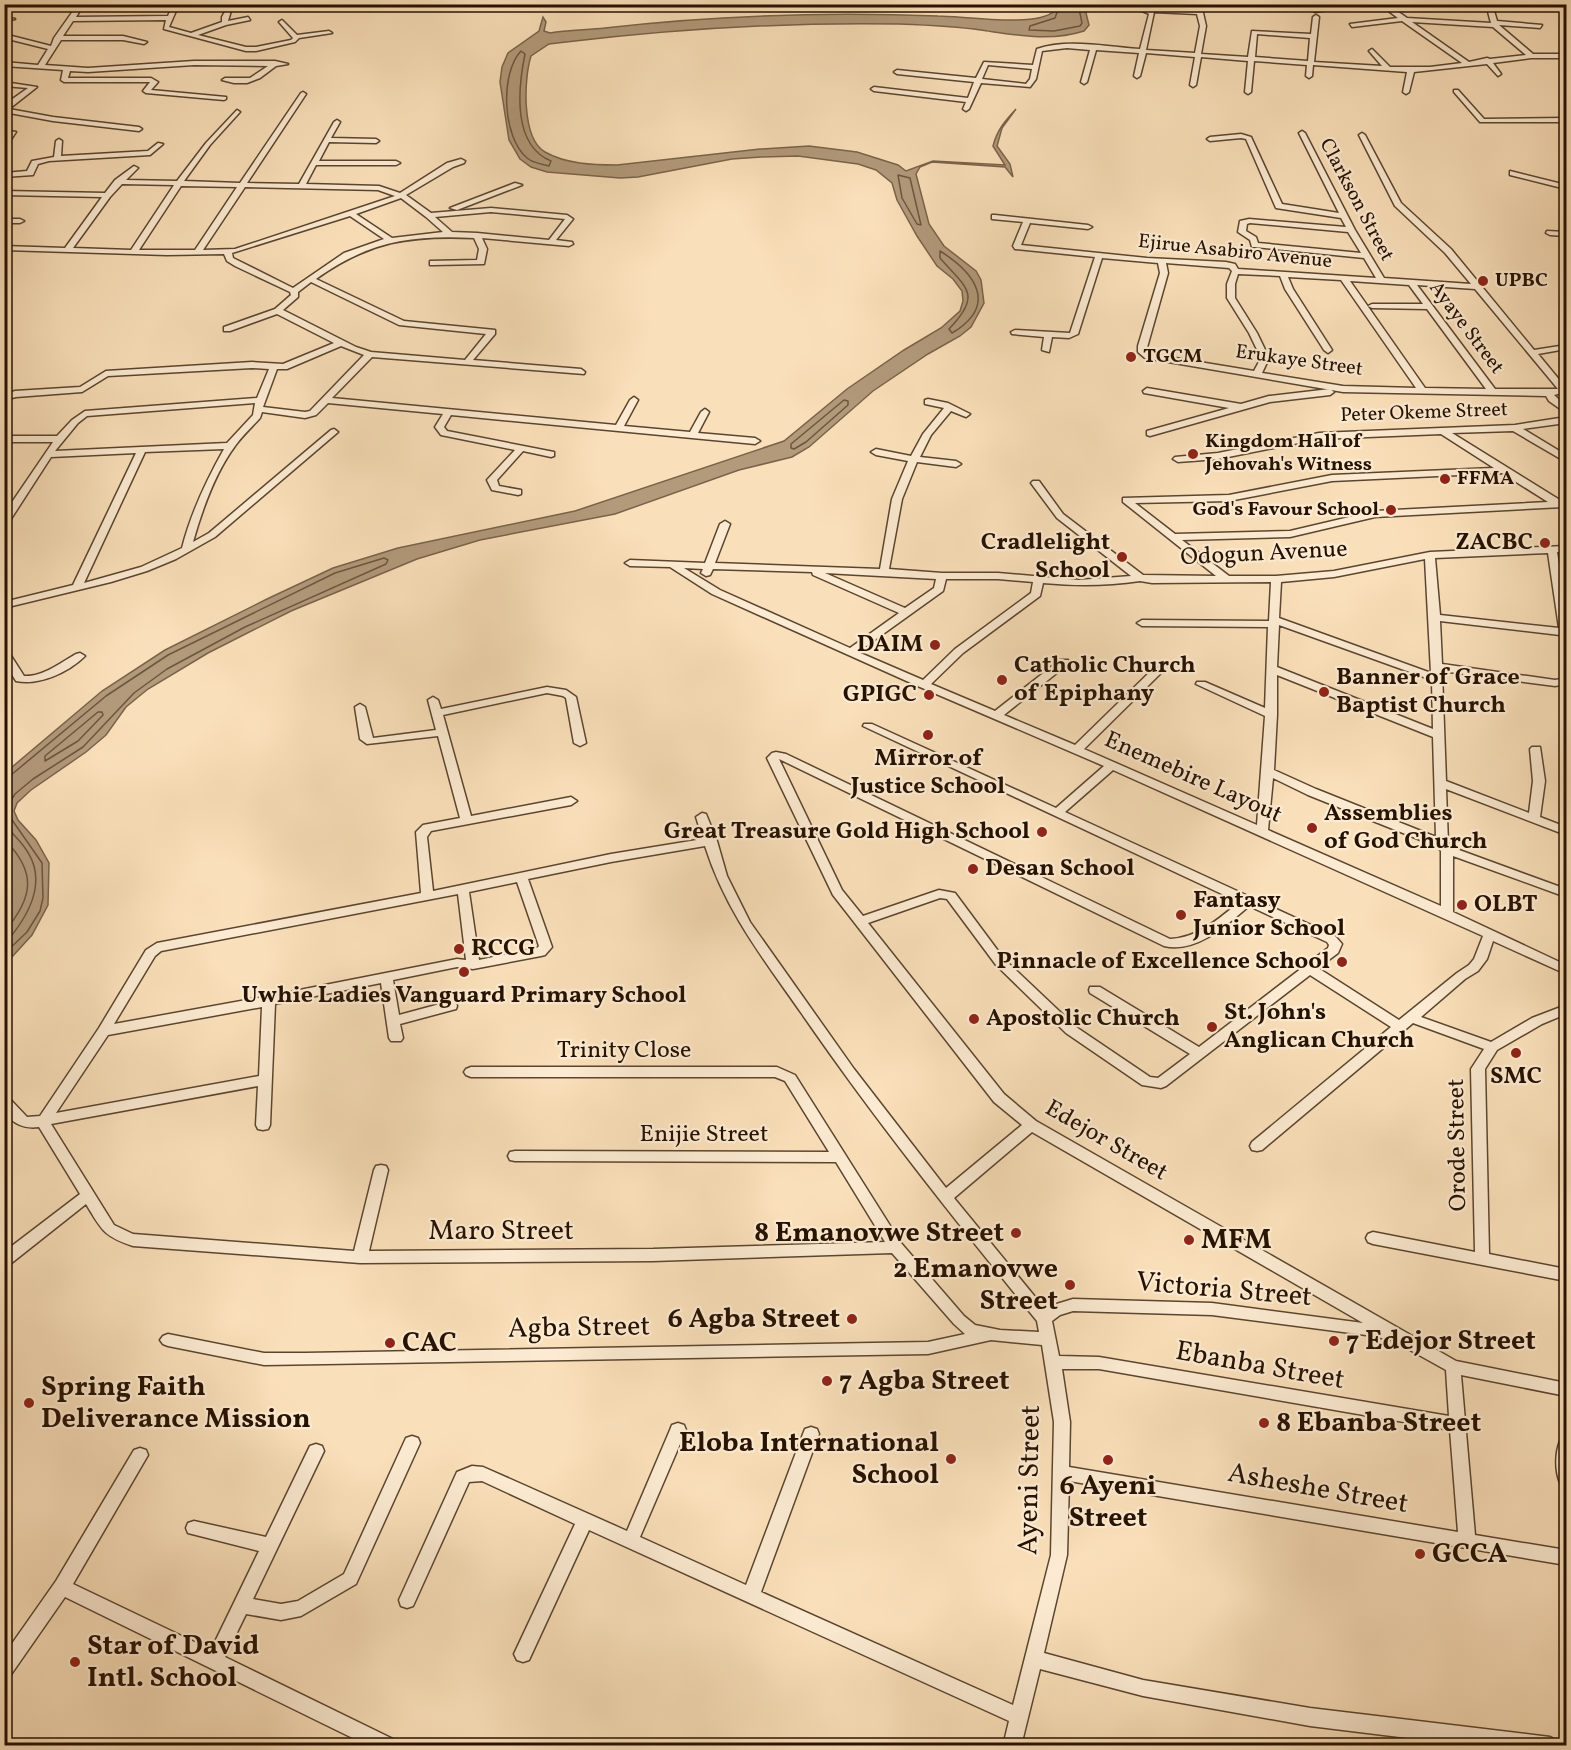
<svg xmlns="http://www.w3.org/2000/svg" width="1571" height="1750" font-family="Vollkorn,serif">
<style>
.water{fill:#b29a7b;stroke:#7a634a;stroke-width:1.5}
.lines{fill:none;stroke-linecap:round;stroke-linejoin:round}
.shore{stroke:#6c563e;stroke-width:1.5}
.minor-casing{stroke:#5b452f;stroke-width:3}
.major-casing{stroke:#261101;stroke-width:4}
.minor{fill:#fcebd2;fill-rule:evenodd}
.major{fill:#fae0ba;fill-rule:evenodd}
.poi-dot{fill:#8f2418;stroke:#fcebd2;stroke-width:2}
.labels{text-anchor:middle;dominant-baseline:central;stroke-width:4.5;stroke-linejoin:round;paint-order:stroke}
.far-street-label{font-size:20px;fill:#261101;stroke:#fcebd2}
.far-poi-label{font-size:20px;font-weight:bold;fill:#261101;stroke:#fcebd2;text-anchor:start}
.poi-label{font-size:24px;font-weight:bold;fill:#261101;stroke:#fcebd2;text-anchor:start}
.street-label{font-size:24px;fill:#261101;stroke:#fcebd2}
.near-street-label{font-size:28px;fill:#261101;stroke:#fcebd2}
.near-poi-label{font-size:28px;font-weight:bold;fill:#261101;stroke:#fcebd2;text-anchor:start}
</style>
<rect width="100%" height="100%" fill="#fae0ba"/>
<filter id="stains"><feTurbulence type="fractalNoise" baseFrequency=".00333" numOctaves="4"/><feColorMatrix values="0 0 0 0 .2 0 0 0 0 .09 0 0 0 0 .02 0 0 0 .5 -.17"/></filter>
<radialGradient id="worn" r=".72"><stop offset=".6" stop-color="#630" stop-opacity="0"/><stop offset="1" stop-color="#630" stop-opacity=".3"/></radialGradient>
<path class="water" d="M1054,5H1081L1085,9L1089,25L1084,31C1050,42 1016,35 981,30C953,26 926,25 899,24C788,22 676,29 566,42L549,44L531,56C524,78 521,138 545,152C566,164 593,165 617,165L760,149L809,146L857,152L898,165L906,171L933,161L1005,165L993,146C997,130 1005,121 1016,109L1002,128L997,146L1010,164L1013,177L1005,167L932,162L920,167L916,174L929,224L944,246L976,271L981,280L984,303L971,327L960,336L928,354L873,391L809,447L792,457L739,470L615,514L480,540L417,559L291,611L208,653L148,689L126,707L106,735L86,752L31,790L17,803L14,811L18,820L36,840L49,863L48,905L32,935L12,957L5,961V773L102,691L165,650L267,599L333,568L398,548L575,511L784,441L847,389L904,350L941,328L960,311L963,301L962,291L953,279L937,266L917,236L897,200L892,183L876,170L858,164L798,156L761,157L732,159L638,177L620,178L547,172L531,167L520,159L509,140L500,82L502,67L508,53L539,31L543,17L546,22L544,31L550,33C568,30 587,30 605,28C715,15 827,12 938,16C962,16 1038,28 1054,11Z"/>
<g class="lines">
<g class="shore">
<polyline points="1060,4 1055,18 1030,26 1029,30 1054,31 1080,26 1082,23 1078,4"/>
<path d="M521,51L525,54C518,88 512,145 551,161L549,166C541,164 533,163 527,158C502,137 500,73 521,51Z"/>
<polygon points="898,175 910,178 921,225 917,224 902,198"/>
<path d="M940,251C975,273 999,305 952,333L949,329C983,294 966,288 940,258Z"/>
<polygon points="844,400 848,401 848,405 806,442 794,449 791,448 791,444"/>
<polygon points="98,712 102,712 103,715 78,741 45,761 45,756"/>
<polyline points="4,777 11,775 106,696 168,655 335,573 384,558 388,560 386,564 245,627 167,669 134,693 83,747 33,779 15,794 10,802 10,817 42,863 43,898 40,911 27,932 4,954"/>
<path d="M4,823C10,832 19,839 25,848C50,882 27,918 4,945"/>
<path d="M4,839C37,872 34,897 4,932"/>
</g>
<g class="minor-casing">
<g id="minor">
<polygon points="78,4 84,4 76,17 168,16 173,4 179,4 169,27 191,33 222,22 222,17 227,8 232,7 228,21 248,17 250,20 226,25 198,35 246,47 256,47 291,40 293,38 279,22 282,20 297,35 329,31 332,33 299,38 295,42 256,51 246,51 164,29 166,20 73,21 63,36 123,36 147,42 144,44 123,40 61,40 45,65 88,68 194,61 275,61 288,64 276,66 260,78 247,83 234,83 222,80 225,78 250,78 268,66 194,65 88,72 70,71 68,78 151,78 158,82 151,90 226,97 226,99 224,100 146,93 143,91 150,82 64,82 61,80 63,70 4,66 4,62 38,65 48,49 4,38 4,34 51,46 54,38"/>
<polygon points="252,4 297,4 273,9"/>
<polygon points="499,4 505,4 501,8"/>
<polygon points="648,4 654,4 654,5 651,7"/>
<path d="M1092,4C1099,4 1104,7 1111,7C1140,7 1167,9 1196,10L1195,4H1201L1206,26L1201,54L1248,57L1252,31L1311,34L1313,17L1316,15L1319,17L1314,62L1382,66L1369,51L1372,49L1390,67H1430L1462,63L1402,21L1352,27L1350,24L1398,18L1379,4H1387L1407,18L1491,23L1486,4H1492L1497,21L1542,25L1540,28L1499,25L1533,54H1566V58H1531L1493,63L1501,74L1498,76L1487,64L1414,72L1409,92L1406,94L1403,92L1407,72L1313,65L1312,76L1309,78L1306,76L1307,65L1254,61L1251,92L1248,94L1245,92L1248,61L1201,57L1196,85L1193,87L1190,85L1195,57L1146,53L1140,76L1137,78L1134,76L1139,53L1096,50L1087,82L1084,84L1081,82L1090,50L1067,48L1042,51L1036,79L1030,87L981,83L969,109L966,111L963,109L966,102L874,91L871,89L874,87L968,98L974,82L897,74L894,72L897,70L976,78L984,62L1033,65L1037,49C1067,38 1108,47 1140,49L1149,14C1131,3 1109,17 1092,4ZM1154,12L1197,14L1200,26L1195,53L1146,50ZM1412,22L1493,27L1526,55L1490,59L1487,58L1469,62ZM1257,34L1310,38L1308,61L1255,57ZM988,65L1032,69L1030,79L1026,84L982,79Z"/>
<polygon points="1348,4 1372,4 1315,12 1312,10"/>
<polygon points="4,17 15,19 4,21"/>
<polygon points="4,82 37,87 9,109 53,117 139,127 142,129 139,131 53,121 4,112 4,105 28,88 4,86"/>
<polygon points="1454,90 1458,90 1484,119 1566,118 1566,122 1480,122 1454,92"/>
<path d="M303,92L306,94L247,183L299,184L334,122L337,120L340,122L331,138L376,139L379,141L376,143L329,142L319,161H396L400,163L396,165H316L306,184L379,186L400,193L447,163L461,159L465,161L464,163L453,167L406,195L431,213L491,208L567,215L573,219L556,240L572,242L573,244L569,246L482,238L487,249L484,264L433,265H430V261L477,260L479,249L474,238C411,235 369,241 316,279L404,321L495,330V334L473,360L581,369L585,372L584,374L372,357L332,398L616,425L630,400L634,397L638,400L624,426L690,432L701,412L705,409L709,412L698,433L755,438L760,441L755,444L451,415L444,427L447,431L554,452V456L551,457L523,451L497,480L499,486L521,490V494L518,495L492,490L487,480L515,450L441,435L435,427L443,414L328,403L316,415L305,418L262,412L260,418C252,427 242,436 235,446C215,473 202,510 193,542L209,533L331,430L334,429L338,432L215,537L176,559L147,571L111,582L4,608V602L73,585L136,453L51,457L9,522L4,525V514L53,442H4V436H57L72,420L85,411L257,398L269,369L252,368L108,376L82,392L16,397L4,400V395L15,391L80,387L106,371L252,362L283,364L334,343L277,314L230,331H224V327L275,309L291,295L290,292L235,266L227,261L224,254L167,255L4,250V246L65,248L102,197L4,195V191L105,193L115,180L134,166L138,168L126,180L177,181L206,143L237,110L240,112L239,113L210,145L184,181L240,183L301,93ZM122,184L174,185L131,250L73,248L110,197ZM181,186L237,187L195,250H139ZM245,187L378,190L395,196L235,249L203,250ZM401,198L426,217L443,232L392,238L356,214ZM491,212L565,219L549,240L477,233L452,232L435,217ZM350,216L384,239L344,253L293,288L233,258L232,253ZM311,282L399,325L486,334L465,360L371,352L356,347L283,310L298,297V292ZM341,346L364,355L310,411L305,412L263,407L277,369H287ZM255,403L253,415L227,443L55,451L78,423L87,416ZM224,449C206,481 191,513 182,548L141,567L84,583L145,452Z"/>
<polygon points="4,130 16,132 4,150 4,141 8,134 4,134"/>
<path d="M1302,131L1305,133L1355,230L1384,278L1471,284L1445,253L1395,206L1359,135L1362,133L1365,135L1401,203L1451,249L1534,350L1566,345V349L1538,354L1566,388V392L1554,395L1566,406V413L1549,401L1546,396L1343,392L1145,358L1138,352V346L1160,273L1158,263L1102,258L1078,334L1069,338L1052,337L1049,352L1042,350L1044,337L1012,334L1011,332L1015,330L1070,333L1095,257L1015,249L1013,246L1023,222L992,219V215H995L1088,225L1092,227L1088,229L1030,223L1021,245L1147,258L1226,262L1235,264L1238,269L1376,278L1364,258L1255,247H1252L1250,240L1238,232L1240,221L1249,219L1346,227L1341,218L1276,208L1246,139L1241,138L1210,141L1207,139L1210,137L1241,134L1251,137L1282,204L1339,213L1299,133ZM1250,223L1348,232L1361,253L1258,243L1256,237L1246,231L1247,224ZM1166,263L1229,268L1232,271L1227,284V298L1249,333L1261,358L1254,371L1151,354L1146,351L1168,273ZM1238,274L1280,276L1285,289L1324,350L1328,353L1332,350L1293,289L1288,277L1341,280L1416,388L1343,386L1262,373L1269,358L1257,333L1235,298V284ZM1350,281L1409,285L1423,304H1372L1368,306L1372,308L1427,309L1486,389L1425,388ZM1417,285L1475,289L1558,389H1495Z"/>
<polygon points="59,139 62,141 61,156 148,151 158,143 163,144 150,155 49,161 38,164 33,175 4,177 4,173 27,171 32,161 54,157 56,141"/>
<polygon points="1510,171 1566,185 1566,189 1510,175"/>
<polygon points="515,183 522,185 457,210 450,208"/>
<polygon points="4,219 20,219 24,221 20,223 4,223"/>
<polygon points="1547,231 1566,232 1566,236 1550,235 1546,233"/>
<polygon points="1147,388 1241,404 1269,396 1330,389 1334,392 1330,395 1270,402 1150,436 1147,435 1147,431 1229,408 1144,393 1143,391"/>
<path d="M928,399L948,403L970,414L966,417L951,411L931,435L920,457L956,461L961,464L956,467L917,462L902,499L889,569L942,573H998L1079,580L1131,576L1057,518L1031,483L1033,481H1039L1063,514L1143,575L1216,576L1123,502V498L1229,495L1332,475L1494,468L1441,434L1319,439L1218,459L1178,462L1173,459L1175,457L1218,453L1319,433L1515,425L1566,417V423L1523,429L1566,455V462L1513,431L1452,433L1563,502V507L1375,517L1290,537L1182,540L1229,576H1276L1334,571L1430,552L1566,546V552H1557L1566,609V640L1562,639L1560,635L1440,621L1442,664L1555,680L1566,678V684L1555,686L1442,671L1446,781L1529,813L1533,781L1530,749L1532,747H1540L1545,781L1540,817L1566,827V835L1446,789L1448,843L1451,847L1566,889V897L1453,856V912L1566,965V974L1493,941L1487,959L1478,971L1465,979L1421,1017L1491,1042L1532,1018L1566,1005V1014L1542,1024L1497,1050L1485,1069L1489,1254L1566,1269V1281L1373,1244L1368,1242L1366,1238L1368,1234L1373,1232L1475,1252L1471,1069L1484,1049L1413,1023L1262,1150L1257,1151L1252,1150L1250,1146L1252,1142L1391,1027L1310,975L1166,1086L1161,1088L1142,1085L1066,1033L996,965L947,899L940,898L868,923L1004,1094L1036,1121L1456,1361L1566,1383V1396L1461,1375L1475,1535L1566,1550V1565L1069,1481L1067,1555L1044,1653L1143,1680L1310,1708L1550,1737L1556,1740L1559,1746H1473L1310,1726L1143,1696L1040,1669L1021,1746H1003L1009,1721L589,1530L529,1660L523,1662L517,1660L514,1654L575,1524L482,1481L469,1482L413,1606L407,1608L401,1606L399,1600L457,1472L472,1466L483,1467L627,1531L670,1430L672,1425L678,1423L684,1425L686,1430L640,1537L746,1585L803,1434L805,1429L811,1427L817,1429L819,1434L761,1592L1013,1705L1051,1555L1054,1422L1042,1345L991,1340L928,1354L264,1365L168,1346L163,1344L160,1340L163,1336L168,1334L264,1353H305L928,1342L965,1334L954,1324L892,1253L653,1261L360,1263L133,1246C103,1236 102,1230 86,1204L9,1265L4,1267V1252L80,1194L39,1127C23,1129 14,1124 4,1112V1097L9,1098L27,1117L40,1116L99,1028L146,950L157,943L421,893L416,832L423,825L460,818L438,736L367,744L360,739L355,707L360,704L365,707L373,738L436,730L428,700L433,697L438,700L441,709L547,687L566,690L576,697L586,743L580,746L574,743L566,698L563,696L547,693L443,715L471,816L571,797L577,801L571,805L431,831L427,837L433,891L611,854L703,839L696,817L702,813L706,814L717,841L727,876L750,922L854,1069L946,1188L1022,1125L994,1102L833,895L767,758L772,753L776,752L786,754L1170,939C1197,938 1219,919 1239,902L863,726L864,724H872L1056,808L1104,766L920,687L712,594L670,567L630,566L625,563L630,560L705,563L720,524L725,521L730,524L715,563L880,569L892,499L908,461L876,455L871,452L876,449L911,456L923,434L944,408L925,404V400ZM1502,473L1548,502L1375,511L1290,531L1175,534L1135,503L1229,501L1332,481ZM1548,553L1559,628L1440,615L1435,558ZM1425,559L1431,673L1279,618L1281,582L1334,577ZM684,568L703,569L701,573L706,576L710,575L713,569L812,572L813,575L899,613L850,648L720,590ZM825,573L936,579L934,588L905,608ZM946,579H998L1033,582L1031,593L955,649L923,680L858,652L943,591ZM1140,581L1152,583L1271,582L1269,621L1142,620L1137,623L1142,626L1268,627L1265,708L1205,682H1197L1196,684L1265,716L1257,825L1084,749L1162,672L1163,670L1162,668H1154L1075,745L1004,715L1068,664L1069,662L1068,660H1060L995,711L931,684L963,653L1040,596L1043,583C1076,586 1107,586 1140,581ZM1279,625L1432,680L1433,729L1277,667ZM1277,675L1433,737L1436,837L1316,789L1274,770L1277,715ZM779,759L1164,946C1195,954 1227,925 1249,906L1327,942L1329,945L1328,948L1199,1047L1100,987H1090L1089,990L1090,993L1190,1054L1158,1078L1150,1077L1076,1027L1004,959L955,893L939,890L863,916L842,890ZM1113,770L1483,936L1474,959L1469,965L1457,973L1399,1020L1318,968L1338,953L1342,944L1335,936L1065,812ZM1273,778L1308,795L1438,847L1441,851V906L1268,830ZM705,846C726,912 763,958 802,1014C875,1120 956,1221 1037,1321L1039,1332L1000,1330L975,1325L964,1316L901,1243L795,1075L777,1067H471L466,1069L464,1072L466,1075L471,1077H775L785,1081L829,1152L515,1151L510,1152L508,1156L510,1160L515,1161L836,1162L885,1242L653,1249L369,1251L388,1170L386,1166L381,1165L376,1166L374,1170L354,1251L133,1234L114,1225L51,1124L258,1086L256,1125L258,1129L263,1130L268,1129L270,1125L275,1004L381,983L389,1038L391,1041H401L403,1038L400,1024L456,1009L457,1006L456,1003L451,1001L399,1015L393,980L457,967L473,969L541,956L545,955L552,947L528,879L611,862ZM517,882L539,946L537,948L479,960L469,892ZM458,894L466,960L457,959L269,996L114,1024L155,956L161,951ZM262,1007L259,1076L56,1113L108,1035ZM1032,1132L1363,1323L1212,1303L1073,1299L1050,1306L1045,1309L954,1198ZM1073,1311L1212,1315L1366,1335L1392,1340L1446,1370L1449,1416L1099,1357L1059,1356L1052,1321L1060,1315ZM1062,1369H1099L1450,1430L1458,1532L1069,1467L1070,1422Z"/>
<path d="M4,650L8,651L24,676C43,677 60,663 76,654L80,653L85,656C69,672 39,686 16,681L4,662Z"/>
<polygon points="412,1436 418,1438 420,1443 356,1584 301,1616 281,1620 246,1614 225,1657 395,1740 398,1746 369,1746 65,1597 10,1676 4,1678 4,1655 56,1581 134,1450 140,1448 146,1450 148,1455 73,1584 211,1650 259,1551 188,1533 186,1528 188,1523 194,1521 266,1537 310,1446 316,1444 322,1446 324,1451 253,1599 281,1604 298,1601 344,1574 406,1438"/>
<path d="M1566,1439V1485L1560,1483C1555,1471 1555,1453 1560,1441Z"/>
</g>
</g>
<g class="major-casing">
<polygon id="major" points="1561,4 1566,4 1566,10 1563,10"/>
</g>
<use href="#minor" class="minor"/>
<use href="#major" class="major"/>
</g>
<g class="poi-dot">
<circle cx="1483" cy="281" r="6"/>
<circle cx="1131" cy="357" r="6"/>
<circle cx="1193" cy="454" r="6"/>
<circle cx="1445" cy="479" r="6"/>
<circle cx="1391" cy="510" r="6"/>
<circle cx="1545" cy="543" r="6"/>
<circle cx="1122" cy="557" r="6"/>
<circle cx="935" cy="645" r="6"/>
<circle cx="1002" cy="680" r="6"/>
<circle cx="1324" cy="692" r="6"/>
<circle cx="929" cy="695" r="6"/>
<circle cx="928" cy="735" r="6"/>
<circle cx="1312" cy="828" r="6"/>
<circle cx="1042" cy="832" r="6"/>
<circle cx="973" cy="869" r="6"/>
<circle cx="1462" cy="905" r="6"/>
<circle cx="1181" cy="915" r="6"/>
<circle cx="459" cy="949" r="6"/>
<circle cx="1342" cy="962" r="6"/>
<circle cx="464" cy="972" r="6"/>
<circle cx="974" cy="1019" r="6"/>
<circle cx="1212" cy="1027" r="6"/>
<circle cx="1516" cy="1053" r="6"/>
<circle cx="1016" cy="1233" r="6"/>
<circle cx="1189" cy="1240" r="6"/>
<circle cx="1070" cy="1285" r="6"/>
<circle cx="852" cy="1319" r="6"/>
<circle cx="1334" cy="1341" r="6"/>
<circle cx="390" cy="1343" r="6"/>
<circle cx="827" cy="1381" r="6"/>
<circle cx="29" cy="1403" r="6"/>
<circle cx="1264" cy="1423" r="6"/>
<circle cx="951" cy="1459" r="6"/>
<circle cx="1108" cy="1460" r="6"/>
<circle cx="1420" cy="1554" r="6"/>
<circle cx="75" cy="1662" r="6"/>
</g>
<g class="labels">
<g class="far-street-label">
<text transform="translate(1356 200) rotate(62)">Clarkson Street</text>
<text transform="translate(1235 252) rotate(6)">Ejirue Asabiro Avenue</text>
<text transform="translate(1466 328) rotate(53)">Ayaye Street</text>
<text transform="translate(1299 361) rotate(8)">Erukaye Street</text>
<text transform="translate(1424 413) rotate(-2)">Peter Okeme Street</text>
</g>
<g class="far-poi-label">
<text x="1495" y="281">UPBC</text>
<text x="1143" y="357">TGCM</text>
<text x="1205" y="442">Kingdom Hall of<tspan x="1205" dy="23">Jehovah's Witness</tspan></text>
<text x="1457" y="479">FFMA</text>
<text x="1379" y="510" text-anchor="end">God's Favour School</text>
</g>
<g class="poi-label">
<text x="1110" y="543" text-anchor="end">Cradlelight<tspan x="1110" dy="28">School</tspan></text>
<text x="1533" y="543" text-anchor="end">ZACBC</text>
<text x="923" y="645" text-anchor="end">DAIM</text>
<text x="1014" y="666">Catholic Church<tspan x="1014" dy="28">of Epiphany</tspan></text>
<text x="1336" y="678">Banner of Grace<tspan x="1336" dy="28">Baptist Church</tspan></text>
<text x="917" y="695" text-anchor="end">GPIGC</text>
<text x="928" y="759" text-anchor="middle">Mirror of<tspan x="928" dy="28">Justice School</tspan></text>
<text x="1324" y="814">Assemblies<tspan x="1324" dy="28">of God Church</tspan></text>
<text x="1030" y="832" text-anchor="end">Great Treasure Gold High School</text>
<text x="985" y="869">Desan School</text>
<text x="1193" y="901">Fantasy<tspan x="1193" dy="28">Junior School</tspan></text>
<text x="1474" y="905">OLBT</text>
<text x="471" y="949">RCCG</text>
<text x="1330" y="962" text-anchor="end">Pinnacle of Excellence School</text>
<text x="464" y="996" text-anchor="middle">Uwhie Ladies Vanguard Primary School</text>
<text x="1224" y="1013">St. John's<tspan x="1224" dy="28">Anglican Church</tspan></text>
<text x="986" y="1019">Apostolic Church</text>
<text x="1516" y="1077" text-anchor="middle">SMC</text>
</g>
<g class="street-label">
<text transform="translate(1264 554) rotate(-3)">Odogun Avenue</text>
<text transform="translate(1193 778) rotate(24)">Enemebire Layout</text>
<text x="624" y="1051">Trinity Close</text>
<text x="704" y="1135">Enijie Street</text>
<text transform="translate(1106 1141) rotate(30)">Edejor Street</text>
<text transform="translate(1458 1145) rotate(-91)">Orode Street</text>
</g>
<g class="near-street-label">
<text x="501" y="1231">Maro Street</text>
<text transform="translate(1224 1290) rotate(5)">Victoria Street</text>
<text transform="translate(579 1328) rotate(-1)">Agba Street</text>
<text transform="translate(1260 1366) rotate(10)">Ebanba Street</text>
<text transform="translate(1030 1480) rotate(-89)">Ayeni Street</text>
<text transform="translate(1318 1489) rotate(10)">Asheshe Street</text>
</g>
<g class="near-poi-label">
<text x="1004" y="1233" text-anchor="end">8 Emanovwe Street</text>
<text x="1201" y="1240">MFM</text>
<text x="1058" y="1269" text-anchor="end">2 Emanovwe<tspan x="1058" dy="32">Street</tspan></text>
<text x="840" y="1319" text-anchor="end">6 Agba Street</text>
<text x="1346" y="1341">7 Edejor Street</text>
<text x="402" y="1343">CAC</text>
<text x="839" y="1381">7 Agba Street</text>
<text x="41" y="1387">Spring Faith<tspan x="41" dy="32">Deliverance Mission</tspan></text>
<text x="1276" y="1423">8 Ebanba Street</text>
<text x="939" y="1443" text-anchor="end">Eloba International<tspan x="939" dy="32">School</tspan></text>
<text x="1108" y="1486" text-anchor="middle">6 Ayeni<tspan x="1108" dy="32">Street</tspan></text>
<text x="1432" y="1554">GCCA</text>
<text x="87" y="1646">Star of David<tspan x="87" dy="32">Intl. School</tspan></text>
</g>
</g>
<rect width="1571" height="1750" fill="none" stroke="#fae0ba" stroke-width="24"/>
<rect x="6" y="6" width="1559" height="1738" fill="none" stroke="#261101" stroke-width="3"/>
<rect x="12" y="12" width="1547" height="1726" fill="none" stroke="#261101" stroke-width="1.5"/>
<rect width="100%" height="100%" filter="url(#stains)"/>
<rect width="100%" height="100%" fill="url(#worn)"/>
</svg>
